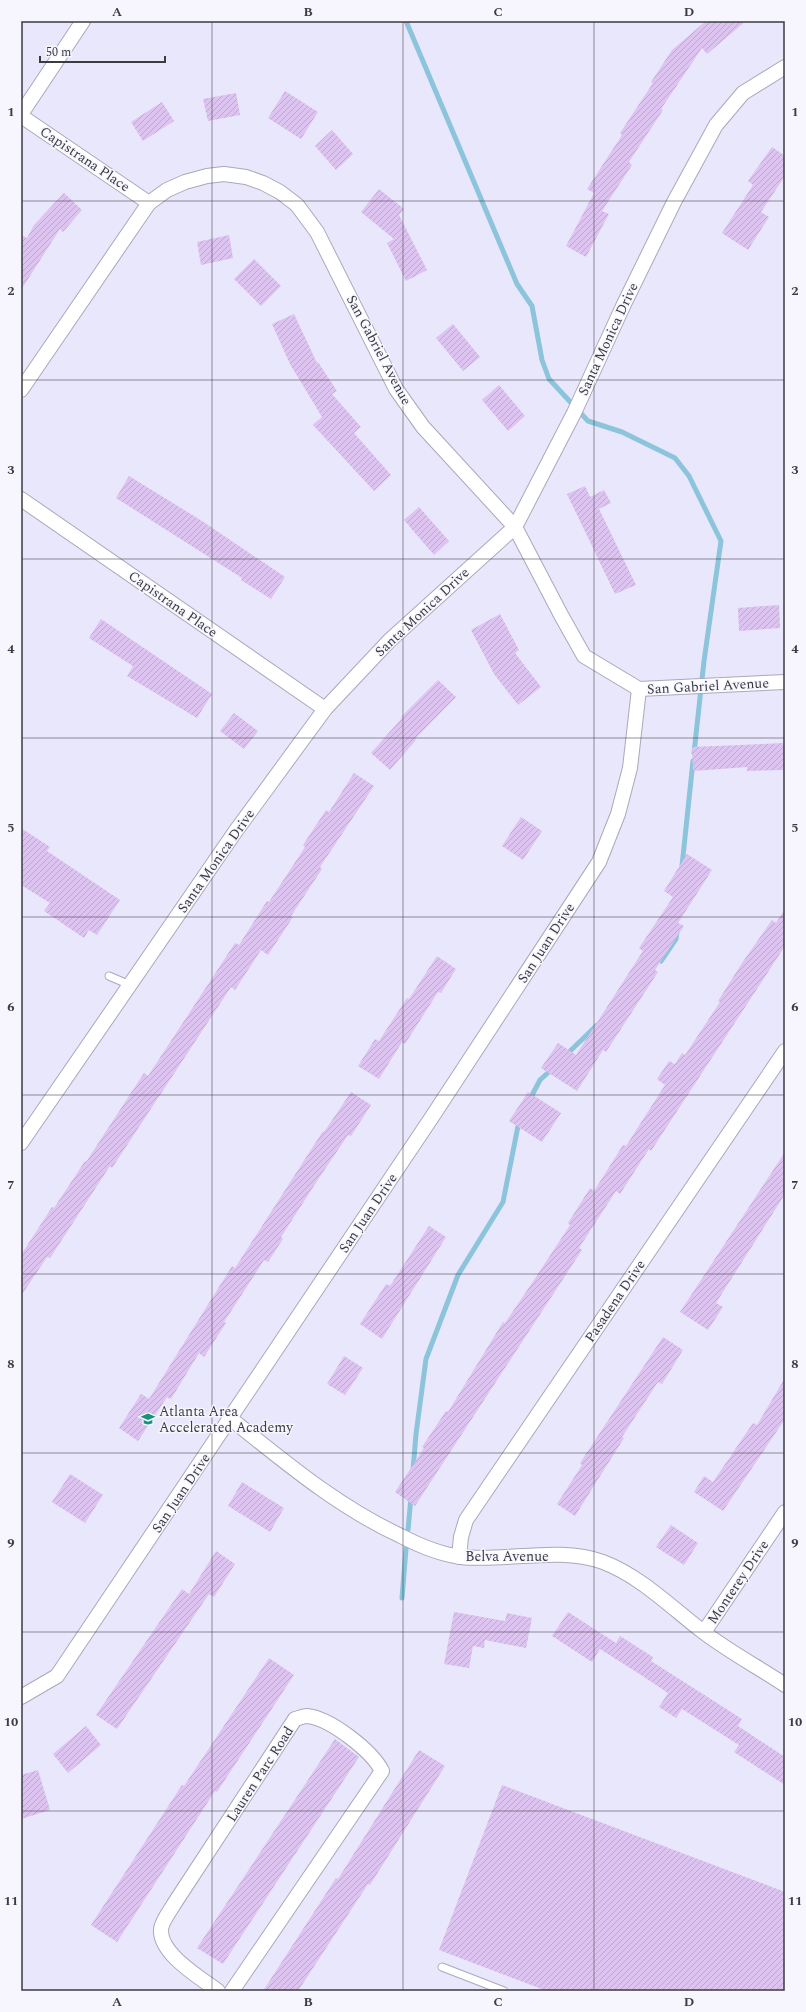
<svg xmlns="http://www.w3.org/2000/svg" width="806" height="2012" font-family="Spectral,serif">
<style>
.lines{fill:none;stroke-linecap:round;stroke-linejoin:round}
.stream{stroke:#8cc4dc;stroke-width:5}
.building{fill:url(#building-hatch)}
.service-casing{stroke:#aaa8ba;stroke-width:9}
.minor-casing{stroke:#aaa8ba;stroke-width:16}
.service{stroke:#fff;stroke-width:7}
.minor{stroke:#fff;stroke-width:14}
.grid{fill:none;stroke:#3b3b42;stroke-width:1;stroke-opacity:0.55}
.labels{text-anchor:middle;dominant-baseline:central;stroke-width:3;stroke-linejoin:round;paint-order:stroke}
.street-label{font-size:14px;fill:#3b3b42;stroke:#f7f6fe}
.poi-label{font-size:14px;fill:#3b3b42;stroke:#f7f6fe;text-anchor:start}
.neatline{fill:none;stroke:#3b3b42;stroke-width:1.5}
.grid-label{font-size:13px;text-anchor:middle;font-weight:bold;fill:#3b3b42}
</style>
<defs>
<pattern id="building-hatch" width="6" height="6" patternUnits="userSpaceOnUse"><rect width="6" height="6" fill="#ddc3f0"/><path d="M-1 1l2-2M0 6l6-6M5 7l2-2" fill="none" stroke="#bfa8cf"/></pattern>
</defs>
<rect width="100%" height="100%" fill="#e9e7fb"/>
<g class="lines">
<g class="stream">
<polyline points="406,21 517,284 532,306 542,360 549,379 588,421 622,432 675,458 689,476 721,541 704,661 694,753"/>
<polyline points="682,866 693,761"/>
<polyline points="661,961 676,939 677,932"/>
<polyline points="566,1055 596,1026"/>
<polyline points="530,1099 540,1080 552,1069"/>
<polyline points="413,1470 416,1434 426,1359 458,1275 503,1202 519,1121"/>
<polyline points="408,1530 411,1497"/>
<polyline points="402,1598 406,1549"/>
</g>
</g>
<g class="building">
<polygon points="706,21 746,21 707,54 702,48 661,109 663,110 629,162 632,165 602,211 609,214 586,257 566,246 594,193 587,189 622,135 620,133 653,83 651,82 672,50"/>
<polygon points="285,91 318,112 301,139 268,118"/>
<polygon points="236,93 240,115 208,121 203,99"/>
<polygon points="162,102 174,121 143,141 131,122"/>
<polygon points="332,130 353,154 336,170 315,146"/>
<polygon points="772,147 785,156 785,176 761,212 769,217 748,250 722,233 753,185 748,181"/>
<polygon points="379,189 404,209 399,215 427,270 406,281 387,243 394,239 361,212"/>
<polygon points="64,193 82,210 63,232 60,229 21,290 21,235 27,238 34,225"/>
<polygon points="229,235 233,258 201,265 197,242"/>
<polygon points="254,259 281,286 261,306 234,279"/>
<polygon points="294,314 317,363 318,362 337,391 332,394 361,427 354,433 391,475 374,491 313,425 322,417 290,364 272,324"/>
<polygon points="453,324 480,357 463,371 436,338"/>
<polygon points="499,385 525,416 508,431 482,400"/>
<polygon points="129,476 202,521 285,577 271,599 241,580 242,578 116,498"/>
<polygon points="585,486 590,497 604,490 611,503 599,509 636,585 615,594 567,494"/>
<polygon points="419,507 449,541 434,555 404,520"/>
<polygon points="779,605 780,628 739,631 738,608"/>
<polygon points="500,614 519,650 515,653 541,687 518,705 494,674 471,630"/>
<polygon points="101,619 212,694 197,718 127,676 133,666 89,638"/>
<polygon points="438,680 456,697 415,739 416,740 390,770 371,753 402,718 401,717"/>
<polygon points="234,713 258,731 244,749 220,731"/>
<polygon points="785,743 785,770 747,771 747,767 693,771 692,747"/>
<polygon points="354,773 374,786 320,867 322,869 291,916 293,917 268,955 261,950 235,990 231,987 112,1168 110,1166 50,1258 47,1257 21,1296 21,1255 52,1207 54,1208 85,1161 86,1162 144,1073 148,1076 235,943 239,945 267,901 269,902 305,847 303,845 326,810 329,812"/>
<polygon points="521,817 542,831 523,860 502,846"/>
<polygon points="21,828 50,847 47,851 120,900 97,935 89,930 84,938 44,911 50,903 21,885"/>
<polygon points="687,854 712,870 678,923 684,926 655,970 658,972 606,1052 603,1050 577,1091 541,1068 558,1043 576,1055 643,951 639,948 673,897 664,891"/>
<polygon points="785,909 785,946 651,1151 649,1149 620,1194 616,1191 579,1248 582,1250 415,1506 395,1492 424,1448 422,1447 446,1411 448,1412 503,1322 505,1323 536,1277 570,1225 568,1223 590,1188 594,1191 623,1145 626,1146 665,1085 657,1079 669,1061 675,1064 682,1053 685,1055 720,1002 718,1001 742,963 772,920 776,923"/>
<polygon points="437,956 456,969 441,993 438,992 405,1044 402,1042 379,1079 358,1066 375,1039 379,1041 407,998 409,999"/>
<polygon points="351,1092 371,1105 351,1136 348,1135 319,1178 281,1237 283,1239 268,1262 264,1260 224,1322 226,1323 204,1357 199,1353 171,1399 167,1397 138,1441 119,1428 141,1394 149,1399 232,1266 235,1268 323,1131 324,1132"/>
<polygon points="528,1092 561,1113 542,1142 509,1121"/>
<polygon points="785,1152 785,1194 716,1303 723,1307 708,1330 680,1312"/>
<polygon points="429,1226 446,1237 382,1339 360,1324 386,1284 390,1286"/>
<polygon points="663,1337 683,1350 662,1384 658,1382 622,1437 624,1438 575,1516 557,1504 582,1465 580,1463"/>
<polygon points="344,1356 363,1368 345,1395 327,1384"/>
<polygon points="785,1378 785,1419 723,1511 694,1492 704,1476 713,1482 753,1423 757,1425"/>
<polygon points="70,1474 103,1495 85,1523 52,1502"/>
<polygon points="242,1482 284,1508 270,1532 228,1506"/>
<polygon points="671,1525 698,1543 684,1565 656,1547"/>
<polygon points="216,1551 235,1564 214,1597 209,1594 117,1729 96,1715 182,1589 189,1594"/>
<polygon points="454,1612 505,1621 507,1613 532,1618 526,1648 485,1640 484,1648 473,1646 469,1668 444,1664"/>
<polygon points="568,1612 616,1643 620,1636 653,1657 651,1661 742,1719 738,1726 785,1757 785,1785 734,1752 739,1745 682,1709 676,1718 659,1707 668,1693 641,1675 600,1649 592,1662 552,1636"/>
<polygon points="269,1658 294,1675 217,1792 215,1791 117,1942 91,1925 182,1785 184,1786"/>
<polygon points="86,1726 101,1745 68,1773 53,1754"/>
<polygon points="335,1739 359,1757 223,1964 197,1948"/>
<polygon points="419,1750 445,1766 370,1885 368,1884 298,1991 263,1991 336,1878 338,1879"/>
<polygon points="38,1770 50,1810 21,1819 21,1775"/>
<polygon points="502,1785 785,1892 785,1991 547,1991 439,1950"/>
</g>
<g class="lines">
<g class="service-casing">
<g id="service">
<polyline points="109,976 130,985"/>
<polyline points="442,1967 504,1991"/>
</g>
</g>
<g class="minor-casing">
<g id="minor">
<polyline points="21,114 83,21"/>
<polyline points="21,116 149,203"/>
<polyline points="21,390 149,203 167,190 185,182 207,176 224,174 246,177 263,183 280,192 297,205 317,232 396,389 423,427 515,527 561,615 584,656 639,689 785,682"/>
<polyline points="21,499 325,709"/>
<polyline points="21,1143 235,832 325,709 389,641 515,527 574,413 624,304 674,202 716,125 743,93 785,67"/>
<path d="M231,1419C285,1462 338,1507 401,1536C420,1546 439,1554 461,1557C508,1562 558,1546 603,1562C640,1576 671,1607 702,1631C728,1651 758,1667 785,1685"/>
<polyline points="459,1557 461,1537 466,1520 785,1051"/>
<polyline points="704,1632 785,1512"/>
<polyline points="21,1697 57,1676 432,1117 599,862 618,814 630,768 639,689"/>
<path d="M218,1991C201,1978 159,1954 161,1929C162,1921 170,1911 174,1904L295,1719C299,1718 304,1716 307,1716C330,1718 372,1751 382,1771L232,1991"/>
</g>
</g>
<use href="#service" class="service"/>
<use href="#minor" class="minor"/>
</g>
<path class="grid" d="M212,21V1991M403,21V1991M594,21V1991M21,201H785M21,380H785M21,559H785M21,738H785M21,917H785M21,1095H785M21,1274H785M21,1453H785M21,1632H785M21,1811H785"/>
<defs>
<g id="school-bare" transform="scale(1.08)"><path d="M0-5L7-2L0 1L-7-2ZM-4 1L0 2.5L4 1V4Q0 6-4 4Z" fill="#15947c" stroke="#f7f6fe" stroke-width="2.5" paint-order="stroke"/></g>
</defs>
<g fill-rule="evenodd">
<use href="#school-bare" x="148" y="1419"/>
</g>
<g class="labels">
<g class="street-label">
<text transform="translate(85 159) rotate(34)">Capistrana Place</text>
<text transform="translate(608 339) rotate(-65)">Santa Monica Drive</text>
<text transform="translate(379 350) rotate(62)">San Gabriel Avenue</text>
<text transform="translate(173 604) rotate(35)">Capistrana Place</text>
<text transform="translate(422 612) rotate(-43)">Santa Monica Drive</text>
<text transform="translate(708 686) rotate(-3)">San Gabriel Avenue</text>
<text transform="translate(216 861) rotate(-55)">Santa Monica Drive</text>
<text transform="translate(546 943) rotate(-57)">San Juan Drive</text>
<text transform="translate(368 1213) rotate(-56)">San Juan Drive</text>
<text transform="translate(615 1301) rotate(-56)">Pasadena Drive</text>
<text transform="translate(181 1493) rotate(-56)">San Juan Drive</text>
<text x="507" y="1556">Belva Avenue</text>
<text transform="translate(738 1582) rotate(-56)">Monterey Drive</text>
<text transform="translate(260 1774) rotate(-57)">Lauren Parc Road</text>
</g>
<g class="poi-label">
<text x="159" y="1411">Atlanta Area<tspan x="159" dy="16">Accelerated Academy</tspan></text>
</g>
</g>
<rect width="806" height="2012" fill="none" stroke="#f7f6fe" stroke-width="44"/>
<path d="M40 56v6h125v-6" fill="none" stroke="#3b3b42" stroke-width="2"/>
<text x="46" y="56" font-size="12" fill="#3b3b42" stroke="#f7f6fe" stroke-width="3" paint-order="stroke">50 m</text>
<rect x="22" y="22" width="762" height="1968" class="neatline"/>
<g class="grid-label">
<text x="117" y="16">A</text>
<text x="308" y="16">B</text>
<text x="498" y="16">C</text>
<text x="689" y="16">D</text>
<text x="11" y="116">1</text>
<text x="795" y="116">1</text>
<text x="11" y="295">2</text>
<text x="795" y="295">2</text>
<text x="11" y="474">3</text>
<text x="795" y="474">3</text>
<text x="11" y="653">4</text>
<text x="795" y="653">4</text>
<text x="11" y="832">5</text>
<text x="795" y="832">5</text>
<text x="11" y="1011">6</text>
<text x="795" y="1011">6</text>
<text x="11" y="1189">7</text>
<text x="795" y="1189">7</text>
<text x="11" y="1368">8</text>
<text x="795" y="1368">8</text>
<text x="11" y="1547">9</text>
<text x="795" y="1547">9</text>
<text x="11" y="1726">10</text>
<text x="795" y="1726">10</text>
<text x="11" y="1905">11</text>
<text x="795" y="1905">11</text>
<text x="117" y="2006">A</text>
<text x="308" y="2006">B</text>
<text x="498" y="2006">C</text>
<text x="689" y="2006">D</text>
</g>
</svg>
